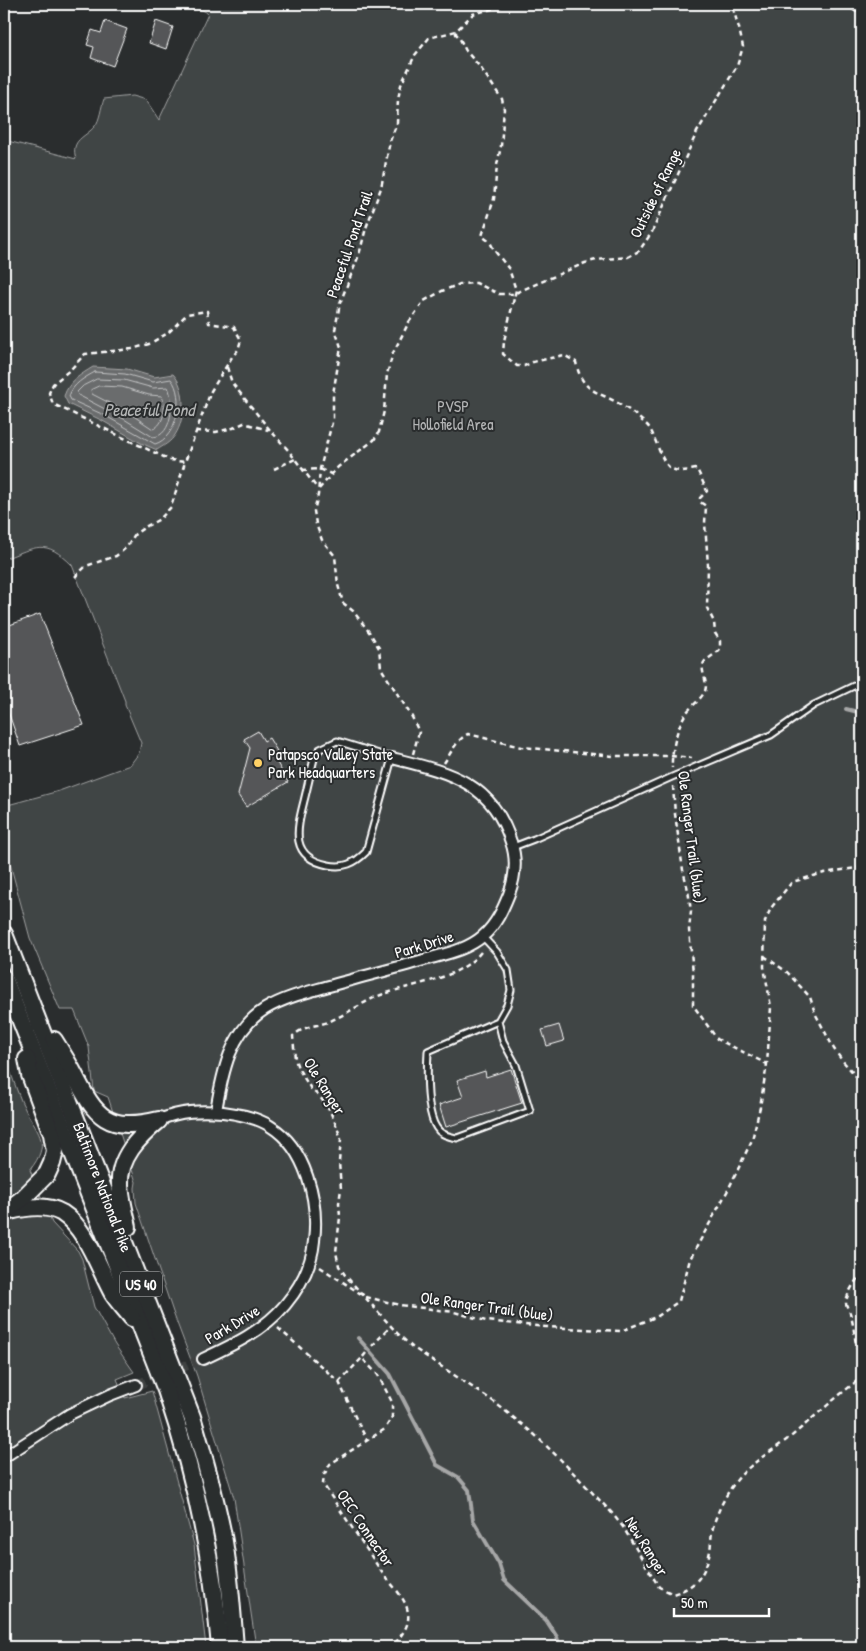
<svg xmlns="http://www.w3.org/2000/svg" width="866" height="1651" font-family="'Patrick Hand',sans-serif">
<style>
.green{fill:#414445;stroke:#a0a2a2}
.water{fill:#6a6c6d;stroke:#a6a7a7}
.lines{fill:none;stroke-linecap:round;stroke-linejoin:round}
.shore{stroke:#c3c4c5;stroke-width:1}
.stream{stroke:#a6a7a7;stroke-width:4}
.building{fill:#555758;stroke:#fff}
.street-tunnel{stroke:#3f4243;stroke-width:10;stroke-dasharray:10 5;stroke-linecap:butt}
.lane-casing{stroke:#fff;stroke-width:9}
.street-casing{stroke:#fff;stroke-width:14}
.primary-casing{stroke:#fff;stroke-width:20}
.path{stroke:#fff;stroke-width:2.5;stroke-dasharray:5 4;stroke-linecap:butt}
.lane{stroke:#2a2d2e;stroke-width:5}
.street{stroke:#2a2d2e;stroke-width:10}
.primary{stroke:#2a2d2e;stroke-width:16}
.poi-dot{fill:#ffd166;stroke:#2a2d2e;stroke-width:2}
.labels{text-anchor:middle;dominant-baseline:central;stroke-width:4;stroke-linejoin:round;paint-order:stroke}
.shield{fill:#2a2d2e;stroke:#bfc0c0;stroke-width:1}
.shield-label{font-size:15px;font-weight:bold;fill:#fff}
.street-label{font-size:16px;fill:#fff;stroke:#2a2d2e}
.park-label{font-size:16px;fill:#b3b4b5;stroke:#2a2d2e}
.poi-label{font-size:16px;fill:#fff;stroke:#2a2d2e;text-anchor:start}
.water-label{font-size:18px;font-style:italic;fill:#b4b6b6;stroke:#2a2d2e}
</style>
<rect width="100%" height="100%" fill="#2a2d2e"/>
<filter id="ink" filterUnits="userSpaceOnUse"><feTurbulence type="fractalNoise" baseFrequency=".02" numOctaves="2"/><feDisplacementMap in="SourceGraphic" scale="10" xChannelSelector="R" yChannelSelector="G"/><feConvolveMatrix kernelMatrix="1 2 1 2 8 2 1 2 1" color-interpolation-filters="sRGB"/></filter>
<g filter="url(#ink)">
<g class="green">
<path d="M185,4H862V1642L859,1647H256L234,1498L197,1376L174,1315L136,1203L135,1188L136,1182L108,1097L94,1091L89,1047L74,1010H60L30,938L4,841V806L59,791L130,765L139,753L141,743L125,705V701L72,565C45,538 36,547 4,559V140L76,159C70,139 85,138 95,126C100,120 101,107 104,99L132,96L146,100L159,120L208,14C202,7 192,10 185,4Z"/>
<path d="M10,1071C15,1084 19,1098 26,1111C39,1135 51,1143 30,1170L52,1223L78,1251L82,1259L94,1307L115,1345L134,1372L117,1379L125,1398L152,1391L194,1545L206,1647H4V1078Z"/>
</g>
<path class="water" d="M93,367L127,369L154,377L173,374C186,387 186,419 175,435C171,442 163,446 157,450L141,443L101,420L68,404L64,396C69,381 80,375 93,367Z"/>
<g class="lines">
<g class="shore">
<path d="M95,372L125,374L153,382L171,379C185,396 177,438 155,444L104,415L71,400L69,396C73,384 84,378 95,372Z"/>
<path d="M97,379L124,380L153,388L168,387C174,400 173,436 153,437L124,419L78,395L77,392L83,386Z"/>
<path d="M99,386L122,387L149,395L162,396C166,406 165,424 153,429L129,413L92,394L91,390Z"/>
</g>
<g class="stream">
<polyline points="846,709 858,712 862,711"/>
<polyline points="358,1338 390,1374 437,1465 458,1477 469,1490 473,1520 499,1564 504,1580 546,1620 557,1637 560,1647"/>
</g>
</g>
<g class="building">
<polygon points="105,21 127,29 113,66 91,58 94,47 87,45 92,30 101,33"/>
<polygon points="156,21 173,27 166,49 149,43"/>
<polygon points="40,614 84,725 20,746 4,700 4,627"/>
<polygon points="258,731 264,741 269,738 277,751 272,754 288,782 246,807 238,795 250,748 244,739"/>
<polygon points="559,1025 564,1041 547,1046 542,1030"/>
<polygon points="511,1069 522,1103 446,1127 439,1105 463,1097 457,1080 485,1071 486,1077"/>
</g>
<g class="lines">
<polyline class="street-tunnel" points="136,1385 203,1359"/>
<g class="lane-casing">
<g id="lane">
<path d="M337,741L392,758L366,852C354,864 344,868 328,865C289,857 297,829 304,801C308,785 311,770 315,755L320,749Z"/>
<polyline points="513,847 534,839 672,777 771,735 814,705 862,682"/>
<path d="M483,937L497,952L508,970L511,990L507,1005L498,1021L428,1051C427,1070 425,1117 439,1131C444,1136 451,1137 457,1138L530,1111L516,1065L503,1041L498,1021"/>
</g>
</g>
<g class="street-casing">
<g id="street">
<path d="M216,1111C222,1074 230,1031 265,1009C285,997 308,992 329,986C361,977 393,969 424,960C445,954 467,950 483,936C496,925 503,909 509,894C515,878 517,859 511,842C492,781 447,772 392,758"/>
<path d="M159,1120C180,1111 200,1110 223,1112C239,1114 256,1117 270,1126C306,1148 319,1201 314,1241C312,1264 300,1287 285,1305C263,1331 233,1345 203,1359"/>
<polyline points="4,1457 70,1414 110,1395 136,1385"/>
</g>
</g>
<g class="primary-casing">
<g id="primary">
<path d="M4,934L192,1417C204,1456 215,1496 223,1536C230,1573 232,1610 235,1647"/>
<path d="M4,978L166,1390C194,1474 213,1559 220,1647"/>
<path d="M54,1040C61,1051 68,1062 74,1074C96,1118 107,1132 159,1120"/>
<path d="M10,1211C26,1207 47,1204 62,1213C87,1229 99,1269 113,1294C118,1302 126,1310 132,1318"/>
<polyline points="5,1212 23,1198 47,1174 52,1163 55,1151 52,1134 30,1075 27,1059"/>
<path d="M128,1227C125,1213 121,1199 120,1185C118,1158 139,1137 158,1121"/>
</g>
</g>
<g class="path">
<path d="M510,4L473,14L456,31V34L459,37L466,51L480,67L502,99L504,109L501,146L497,165L494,199L482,236L490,242L494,250L509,269L516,290L504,341L503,354L517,366H524L533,362L564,355L576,362C582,394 600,391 623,406C631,411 640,419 647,425C655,433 659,457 668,466C676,474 688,470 697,469L707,491L700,498V502L706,506L705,523L708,565L707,608L714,622L715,633L720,641V649C716,654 710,657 705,661C698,669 709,681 705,691C701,699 692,706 687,712C677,725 671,752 672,768"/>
<polyline points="845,4 862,16"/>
<polygon points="207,311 209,323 234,327 241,340 238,350 232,357 211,391 185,462 170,460 53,404 49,393 53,384 71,369 85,354 132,349 149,344 168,333 187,314"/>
<polyline points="227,367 232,383 270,430 288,450 317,488"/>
<polyline points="196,431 216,432 233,428 244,423 268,430"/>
<polyline points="274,469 295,459"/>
<polyline points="302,470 320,469 331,474"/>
<polyline points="319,489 338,467 374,440 379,432 384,411 387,374 393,353 409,322 424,301 442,291 460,284 476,283 499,294 513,294 585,263 596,260 628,257 639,251 652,232 697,132 737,66 743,47 739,28 734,12 733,4"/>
<polyline points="75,577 86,566 116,556 127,547 135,534 145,527 160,519 171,507 185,462"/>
<polyline points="413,754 419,732 412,717 381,668 379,648 370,633 353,611 343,603 338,585 335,556 322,540 316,524 314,511 318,495 320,469 333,419 333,394 341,347 335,330 340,303 359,255 366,228 381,188 390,141 397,123 398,99 401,85 415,55 429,38 456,31"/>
<path d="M444,763C451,753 457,739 468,734L521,747L614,756H671L692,758"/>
<polyline points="673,786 675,814 683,870 688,890 691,911 689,930 693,973 693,1005 717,1039 767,1064"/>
<path d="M481,952C456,982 410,983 376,997C360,1004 345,1015 328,1022C314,1027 305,1025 293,1036L295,1059L298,1068L311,1089L320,1097L329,1109L337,1127L341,1139L339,1162L341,1189L339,1203L340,1217L336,1252L339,1266L345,1275L398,1334L412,1347L493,1401L535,1435L560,1459L611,1512L623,1527L659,1587L673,1594C696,1587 705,1575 710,1551C711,1545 711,1538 712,1532C714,1521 719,1509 724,1500C741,1466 765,1457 793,1435C814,1417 835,1398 857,1381C865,1369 860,1360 857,1348C854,1336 854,1325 850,1313C849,1310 846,1306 846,1303C846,1295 857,1278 862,1273"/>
<polyline points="764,956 787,972 810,997 815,1013 834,1049 841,1059 862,1083"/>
<polyline points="320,1267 361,1294"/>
<polyline points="366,1297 400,1305 454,1312 486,1321 546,1327 621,1331 658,1316 679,1301 690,1259 728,1190 752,1140 760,1107 767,1064 771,1007 764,967 765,921 771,908 792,882 824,873 862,867"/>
<polyline points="278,1328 339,1382 358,1423 367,1440"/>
<polyline points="372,1346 391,1326"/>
<path d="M366,1353L362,1358L378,1375L392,1402V1417L385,1429L330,1464L324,1475L323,1484C342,1513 362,1542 381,1571C390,1584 406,1597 408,1613C410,1628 400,1635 393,1647"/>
<polyline points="339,1382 362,1358"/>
</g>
<use href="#lane" class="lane"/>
<use href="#street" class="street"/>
<use href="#primary" class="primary"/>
</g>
</g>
<circle class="poi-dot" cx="258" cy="763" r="5"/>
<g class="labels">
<rect class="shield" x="120" y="1271.5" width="42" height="25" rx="4"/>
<g class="shield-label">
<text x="141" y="1284">US 40</text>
</g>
<g class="street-label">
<text transform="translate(655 193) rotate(-64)">Outside of Range</text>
<text transform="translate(349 244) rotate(-71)">Peaceful Pond Trail</text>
<text transform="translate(692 837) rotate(83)">Ole Ranger Trail (blue)</text>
<text transform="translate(424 944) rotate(-17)">Park Drive</text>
<text transform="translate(325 1086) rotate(58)">Ole Ranger</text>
<text transform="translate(103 1187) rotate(69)">Baltimore National Pike</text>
<text transform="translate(487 1306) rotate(8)">Ole Ranger Trail (blue)</text>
<text transform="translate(232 1324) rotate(-31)">Park Drive</text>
<text transform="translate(366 1528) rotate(56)">OEC Connector</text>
<text transform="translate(647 1546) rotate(58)">New Ranger</text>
</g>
<g class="park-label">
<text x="453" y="406">PVSP<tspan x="453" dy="18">Hollofield Area</tspan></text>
</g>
<g class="poi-label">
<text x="268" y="754">Patapsco Valley State<tspan x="268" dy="18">Park Headquarters</tspan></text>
</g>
<g class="water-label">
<text x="149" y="409">Peaceful Pond</text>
</g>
</g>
<rect width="866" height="1651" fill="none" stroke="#2a2d2e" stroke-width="20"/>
<rect x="10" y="10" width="846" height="1631" fill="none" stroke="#fff" stroke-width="2" filter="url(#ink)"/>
<path d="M674 1608v8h95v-8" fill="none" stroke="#ffffff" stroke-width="2.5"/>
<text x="681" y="1608" font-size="15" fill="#ffffff" stroke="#2a2d2e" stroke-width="4" paint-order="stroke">50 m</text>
</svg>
